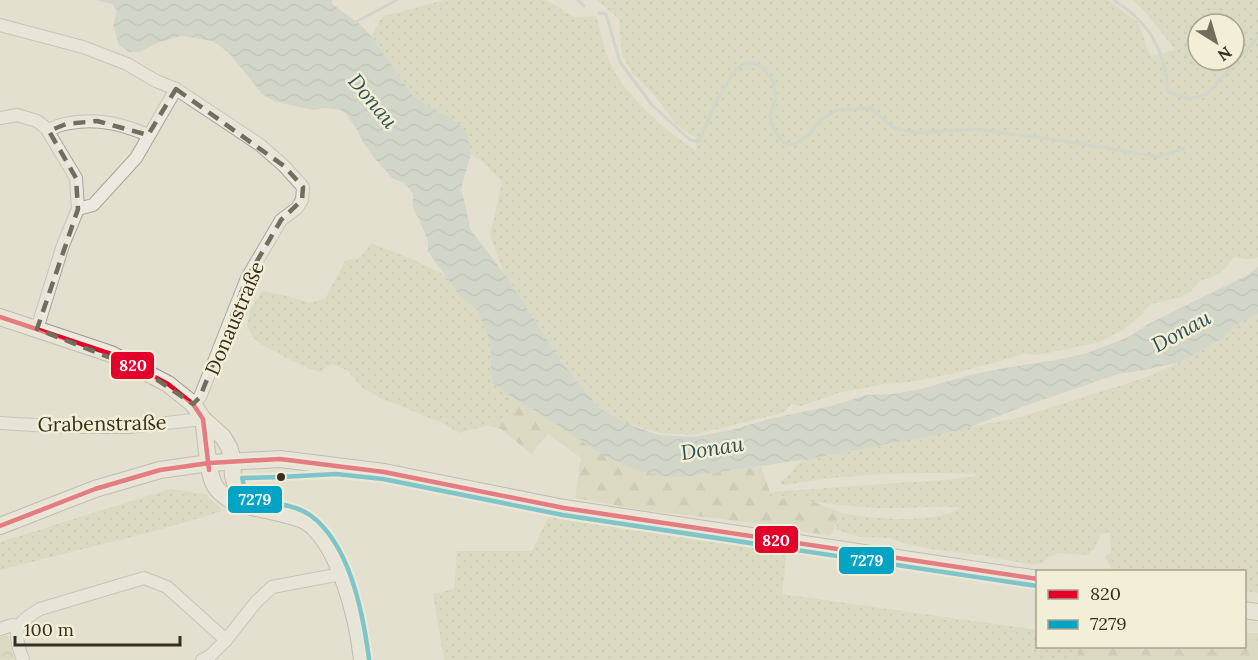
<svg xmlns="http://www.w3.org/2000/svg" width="1258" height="660" font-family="Lora,serif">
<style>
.grass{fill:url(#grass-dots);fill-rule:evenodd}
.forest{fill:url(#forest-firs)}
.park{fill:url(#park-crowns)}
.water{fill:url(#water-waves)}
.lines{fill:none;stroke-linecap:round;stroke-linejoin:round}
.stream{stroke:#bacac2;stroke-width:3}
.street-casing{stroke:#a9a598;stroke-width:14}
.secondary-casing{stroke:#989488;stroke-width:18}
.street{stroke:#eceae0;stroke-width:12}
.secondary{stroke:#eceae0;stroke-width:16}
.bus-1-casing{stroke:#f3efd7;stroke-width:9}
.bus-2-casing{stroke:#f3efd7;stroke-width:9}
.bus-1{stroke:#e4002b;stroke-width:4.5}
.bus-2{stroke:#03a3c5;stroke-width:4.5}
.marked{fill:none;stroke:#736d5d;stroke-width:4.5;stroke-dasharray:12 8;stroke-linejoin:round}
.bus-dot{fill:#372f20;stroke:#f3efd7;stroke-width:2}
.labels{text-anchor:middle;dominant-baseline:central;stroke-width:5;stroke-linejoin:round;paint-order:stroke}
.street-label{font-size:20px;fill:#372f20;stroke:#f3efd7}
.water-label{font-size:21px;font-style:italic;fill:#315356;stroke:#f3efd7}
.line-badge{stroke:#f3efd7;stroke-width:2}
.badge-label{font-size:16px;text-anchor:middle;font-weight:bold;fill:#fff}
</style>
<defs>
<pattern id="grass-dots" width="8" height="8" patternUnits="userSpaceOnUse" patternTransform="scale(1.5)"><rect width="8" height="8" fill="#ced3b3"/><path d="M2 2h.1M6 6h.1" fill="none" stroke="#b2b59a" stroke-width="1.8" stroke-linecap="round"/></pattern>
<pattern id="forest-firs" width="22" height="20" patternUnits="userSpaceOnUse" patternTransform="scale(1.5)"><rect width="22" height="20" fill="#ced3b3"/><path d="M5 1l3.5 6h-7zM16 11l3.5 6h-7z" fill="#b2b59a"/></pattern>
<pattern id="park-crowns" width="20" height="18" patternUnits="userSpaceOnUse" patternTransform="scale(1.5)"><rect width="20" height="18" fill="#ced3b3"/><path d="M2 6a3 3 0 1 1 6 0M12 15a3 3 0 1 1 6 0" fill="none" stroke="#b2b59a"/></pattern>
<pattern id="water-waves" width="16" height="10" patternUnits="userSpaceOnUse" patternTransform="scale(1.5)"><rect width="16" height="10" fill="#bacac2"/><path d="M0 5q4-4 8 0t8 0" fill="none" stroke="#a0aea6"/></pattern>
</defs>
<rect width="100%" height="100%" fill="#e3e0cf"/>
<g class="grass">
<path d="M444,0H546L574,17L596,16C601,32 604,50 611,65C624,94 669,135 696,150V137L689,134L677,125L651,91L633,74L622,55L619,19L597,0H1108L1138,22L1150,56L1176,50L1145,12L1133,0H1258V257C1249,261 1243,259 1234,256C1227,269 1215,279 1200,280L1191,291L1181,297L1151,304L1140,316L1123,330L1099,342L1048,353L1034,355L1026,353L1000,361L952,374L904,383L884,384L838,393L801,406L791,404L785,411L770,416L693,435L660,433L627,424L598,407L561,361L504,273L490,235L502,182L483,162L471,154L468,135L456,121L414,97L371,36L382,17ZM1198,24H1234V60H1198Z"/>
<path d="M371,243L414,260L445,275L461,297L477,310L492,343L491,374L493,383L513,398C514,425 478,427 460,433L440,422L380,398L363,388L347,370L332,364L319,372L300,365L261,344L253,337L247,326L250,311L262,291L288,296L309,303L325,299L345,261L361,257Z"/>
<path d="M1258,314V593L1245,591L1244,572L1113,571L1105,557L1111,553L1110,533L1101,534L1094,549L1087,555L1059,553L1050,557L1043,563L1033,565L980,555L931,549L904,543L889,538L859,537L835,529L842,513C877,519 929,525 961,508C933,505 906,509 878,508C841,506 804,501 767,497L770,492L955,479L976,476V474C911,471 846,474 783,485L780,482L789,475L802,460L1017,418L1147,377L1180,362L1221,339L1241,322Z"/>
<polygon points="170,489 205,494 223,511 151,532 0,570 0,542"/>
<polygon points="557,512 787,548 782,594 1037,630 1038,646 1079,647 1076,660 444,660 433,594 454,589 457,551 532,551 547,520"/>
</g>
<g class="forest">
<path d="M513,398L537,411L606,457L692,476L761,466L770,492L767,497L811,501L842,513L830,536L763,524L643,510L575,498L581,458L548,434L531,454L501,429L488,426C501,419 513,415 513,398Z"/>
<polygon points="1245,633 1258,633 1258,660 1076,660 1079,647 1244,646"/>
</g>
<polygon class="park" points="8,635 15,660 16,660 0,660 0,637"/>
<polygon class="water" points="96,0 332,0 332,4 360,24 371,36 414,97 456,121 468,135 471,154 461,189 466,208 470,229 504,273 561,361 598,407 627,424 659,435 693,437 731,430 769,419 831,406 866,395 893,394 921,389 966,376 999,369 1062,359 1087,353 1129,337 1145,326 1166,315 1246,276 1258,267 1258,314 1241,322 1221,339 1180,362 1144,370 1118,374 1022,407 965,429 809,459 692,476 663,477 635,469 606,457 537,412 513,398 493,383 491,374 491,343 477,310 461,297 428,252 428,240 413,207 413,193 404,183 392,178 375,159 363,142 356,128 347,115 341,110 325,108 313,110 276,102 263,95 229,53 213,41 182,36 159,42 139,52 129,52 119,45 113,26 117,11 112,4"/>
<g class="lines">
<g class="stream">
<polyline points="578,0 584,6"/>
<path d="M1114,0C1122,6 1130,11 1137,18C1158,38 1166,64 1168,92L1189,99L1207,94L1258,37"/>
<polyline points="599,13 606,14 620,62 652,105 690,140 699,141 718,98 736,69 747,62 761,66 772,80 776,96 770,116 775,132 783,142 794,145 811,133 818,122 836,110 870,108 894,128 917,133 975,129 1058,140 1159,157 1184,148"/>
<polyline points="354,23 397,0"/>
</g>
<g class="street-casing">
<g id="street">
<polyline points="0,25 83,47 127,64 156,81 176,89 260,145 284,166 303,187 302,200 297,208 281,220 247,278 200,397 193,404"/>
<polyline points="0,118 17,115 37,121 46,128 76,178 78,209 63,245 37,329"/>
<path d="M49,131C55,126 62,124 70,123C98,118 122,124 148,135"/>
<polyline points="78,209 93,205 136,158 176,89"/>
<polyline points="0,423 67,427 129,427 203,419"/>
<polyline points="0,629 12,625 19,626"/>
<path d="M23,660C13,632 13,625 40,609L144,578L167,587L226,640"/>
<polyline points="202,660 210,656 226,640 256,602 272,587 341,574"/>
</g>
</g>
<g class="secondary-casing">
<g id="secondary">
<polyline points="0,317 111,354 168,384 193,404 203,419 223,437 229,447 232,457 233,476 238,492 247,506"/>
<path d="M203,419C206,435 207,474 215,486C219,493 227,498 233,502C250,507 266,510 283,514C290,516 299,518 305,521C340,543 358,622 362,660"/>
<polyline points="0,526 95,489 160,470 209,463 280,459 384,472 564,508 1038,579"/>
<polyline points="1244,610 1258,612"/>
</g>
</g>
<use href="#street" class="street"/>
<use href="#secondary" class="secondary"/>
<g class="bus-1-casing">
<g id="bus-1">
<polyline points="0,317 111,354 168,384 193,404 203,419 209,470"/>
<polyline points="0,526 95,489 160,470 209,463 280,459 384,472 564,508 1038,579"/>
</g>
</g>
<g class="bus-2-casing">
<path id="bus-2" d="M369,659C363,613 350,544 310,515C294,504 270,503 252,499L245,489L242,478L281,477L336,474L383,479L563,515L1037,586"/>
</g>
<use href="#bus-1" class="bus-1"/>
<use href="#bus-2" class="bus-2"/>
</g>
<path d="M0 0H1258V660H0ZM176,89L284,166L303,187L302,200L281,220L247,278L200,397L193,404L144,371L37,329L78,209L76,178L49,131L66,124L97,121L148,135Z" fill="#e3e0cf" fill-opacity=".55" fill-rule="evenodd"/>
<path class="marked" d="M176,89L284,166L303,187L302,200L281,220L247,278L200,397L193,404L144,371L37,329L78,209L76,178L49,131L66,124L97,121L148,135Z"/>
<circle class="bus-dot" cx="281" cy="477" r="5"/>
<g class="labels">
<g class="street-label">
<text transform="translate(234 318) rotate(-67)">Donaustraße</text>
<text transform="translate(102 423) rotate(-1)">Grabenstraße</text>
</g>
<g class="water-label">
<text transform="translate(373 101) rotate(50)">Donau</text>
<text transform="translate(1181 331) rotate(-29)">Donau</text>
<text transform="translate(712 448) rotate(-9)">Donau</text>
</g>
</g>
<g class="line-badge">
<rect x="110" y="351" width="45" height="29" rx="6" fill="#e4002b"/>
<rect x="227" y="485" width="56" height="29" rx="6" fill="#03a3c5"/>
<rect x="754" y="525" width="45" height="29" rx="6" fill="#e4002b"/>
<rect x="838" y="546" width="57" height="29" rx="6" fill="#03a3c5"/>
</g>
<g class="badge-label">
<text x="133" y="371">820</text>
<text x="255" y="505">7279</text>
<text x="776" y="546">820</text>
<text x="867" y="566">7279</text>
</g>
<rect x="1036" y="570" width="210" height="78" fill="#f3efd7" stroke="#a8a28e" stroke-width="1.5"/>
<rect x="1048" y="590" width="30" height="9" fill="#e4002b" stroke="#a8a28e" stroke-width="1.5"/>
<text x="1090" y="600" font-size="18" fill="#372f20">820</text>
<rect x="1048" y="620" width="30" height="9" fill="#03a3c5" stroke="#a8a28e" stroke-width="1.5"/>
<text x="1090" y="630" font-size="18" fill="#372f20">7279</text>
<g transform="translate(1216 42) rotate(143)"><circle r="28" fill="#f3efd7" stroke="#a8a28e" stroke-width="1.5"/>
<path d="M0-4.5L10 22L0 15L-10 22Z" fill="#736d5d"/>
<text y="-9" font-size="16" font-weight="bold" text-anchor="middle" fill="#372f20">N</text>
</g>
<path d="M15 636v9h165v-9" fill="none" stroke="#372f20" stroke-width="3"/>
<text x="24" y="636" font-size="18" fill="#372f20" stroke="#f3efd7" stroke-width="4.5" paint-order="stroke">100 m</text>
</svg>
